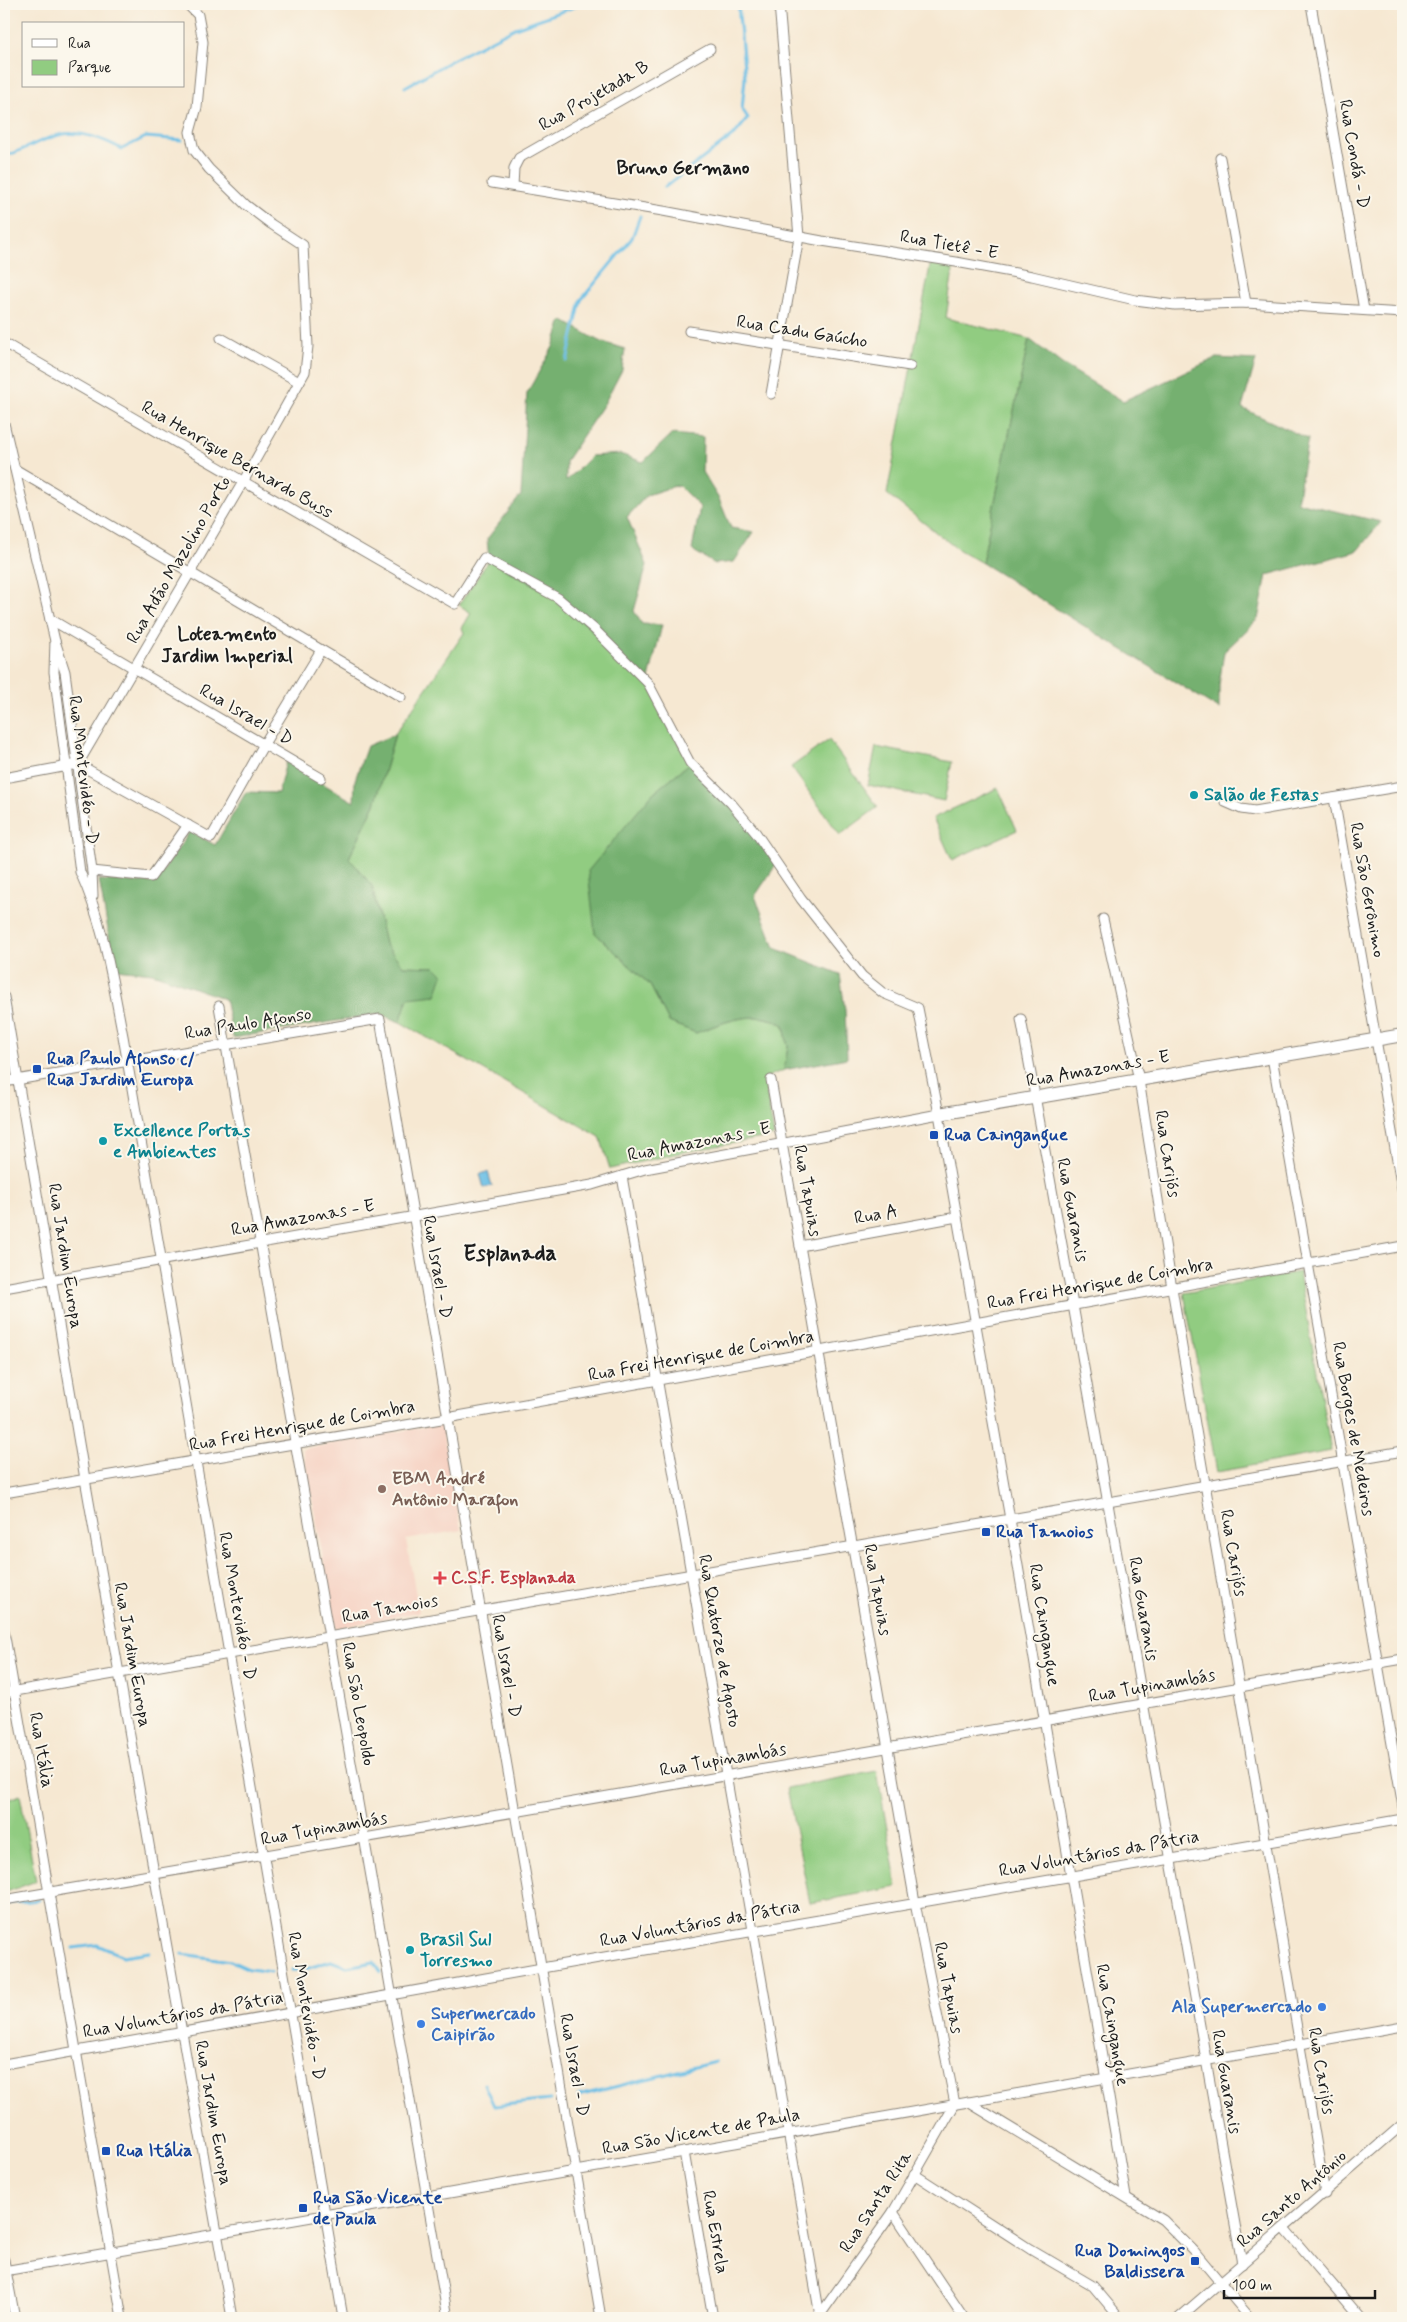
<svg xmlns="http://www.w3.org/2000/svg" width="1407" height="2322" font-family="Mynerve,sans-serif">
<style>
.built{fill:#f6d2c3}
.green{fill:#91cc81;stroke:#56744e}
.forest{fill:#74b06f;stroke:#486646}
.water{fill:#69bee5;stroke:#426d80}
.lines{fill:none;stroke-linecap:round;stroke-linejoin:round}
.stream{stroke:#69bee5;stroke-width:3}
.street-casing{stroke:#898277;stroke-width:11}
.secondary-casing{stroke:#898277;stroke-width:14}
.street{stroke:#fff;stroke-width:9}
.secondary{stroke:#fff;stroke-width:12}
.culture-dot{fill:#0f9aa8;stroke:#fbf7ec;stroke-width:2}
.transit-dot{fill:#1a4fb4;stroke:#fbf7ec;stroke-width:2}
.education-dot{fill:#8d6e63;stroke:#fbf7ec;stroke-width:2}
.health-dot{fill:#e0444e;stroke:#fbf7ec;stroke-width:2}
.shop-dot{fill:#3f7fe0;stroke:#fbf7ec;stroke-width:2}
.labels{text-anchor:middle;dominant-baseline:central;stroke-width:4;stroke-linejoin:round;paint-order:stroke}
.street-label{font-size:18px;fill:#1c1c1c;stroke:#fbf7ec}
.culture-label{font-size:18px;font-weight:bold;fill:#0d838f;stroke:#fbf7ec;text-anchor:start}
.transit-label{font-size:18px;font-weight:bold;fill:#164399;stroke:#fbf7ec;text-anchor:start}
.education-label{font-size:18px;font-weight:bold;fill:#785e54;stroke:#fbf7ec;text-anchor:start}
.health-label{font-size:18px;font-weight:bold;fill:#be3a42;stroke:#fbf7ec;text-anchor:start}
.shop-label{font-size:18px;font-weight:bold;fill:#366cbe;stroke:#fbf7ec;text-anchor:end}
.neighbourhood-label{font-size:19px;font-weight:bold;fill:#1c1c1c;stroke:#fbf7ec}
.district-label{font-size:22px;font-weight:bold;fill:#1c1c1c;stroke:#fbf7ec}
</style>
<rect width="100%" height="100%" fill="#fbf7ec"/>
<filter id="ink" filterUnits="userSpaceOnUse"><feTurbulence type="fractalNoise" baseFrequency=".02" numOctaves="2"/><feDisplacementMap in="SourceGraphic" scale="10" xChannelSelector="R" yChannelSelector="G"/><feConvolveMatrix kernelMatrix="1 2 1 2 8 2 1 2 1" color-interpolation-filters="sRGB"/></filter>
<filter id="wash" filterUnits="userSpaceOnUse"><feTurbulence type="fractalNoise" baseFrequency=".0096" numOctaves="4" result="noise"/><feDisplacementMap in="SourceGraphic" scale="20" xChannelSelector="R" yChannelSelector="G"/><feGaussianBlur stdDeviation="1.12" result="paint"/><feColorMatrix in="noise" values="0 0 0 0 0 0 0 0 0 0 0 0 0 0 0 0 0 1.4 0 .05"/><feComposite in="paint" operator="in"/></filter>
<g filter="url(#wash)">
<rect width="100%" height="100%" fill="#f6e8d2"/>
<polygon class="built" points="441,1424 461,1530 406,1540 419,1612 336,1628 303,1449"/>
<g class="green">
<polygon points="931,261 954,264 946,318 1029,339 982,563 956,548 887,494"/>
<path d="M489,560L558,598L648,683L690,763L653,793L622,832L595,933L650,985L669,1022L696,1033C724,1022 756,1008 784,1025L788,1047L784,1070L767,1077L766,1090L774,1136L688,1151L610,1169L600,1137L400,1022L408,997L436,995L435,967L403,966L385,944L372,886L349,858L375,804L395,734L464,633L462,628L471,613L459,605Z"/>
<polygon points="829,740 878,807 840,835 791,767"/>
<polygon points="876,747 952,762 944,801 868,785"/>
<polygon points="998,788 1017,830 952,860 933,818"/>
<polygon points="1299,1272 1331,1451 1217,1472 1184,1293"/>
<polygon points="877,1771 897,1887 810,1903 787,1788"/>
<polygon points="20,1795 36,1881 4,1893 4,1802"/>
</g>
<g class="forest">
<polygon points="562,320 599,341 625,349 622,370 604,404 566,461 566,481 591,456 620,454 643,462 672,434 703,437 702,472 719,499 731,528 754,532 734,562 715,564 692,550 700,507 678,485 647,495 627,517 647,565 634,611 642,624 662,625 648,683 558,598 489,560 487,539 521,495 527,393 553,347"/>
<polygon points="1029,339 1062,364 1123,401 1216,358 1256,360 1242,408 1308,439 1297,502 1381,522 1357,551 1267,575 1258,619 1224,652 1219,685 1219,709 982,563"/>
<polygon points="395,734 375,804 349,858 372,886 385,944 403,966 435,967 443,975 436,995 408,998 400,1022 379,1014 233,1038 225,999 153,973 115,969 99,880 155,883 190,831 215,845 246,792 278,793 286,762 354,802 355,780 367,746"/>
<path d="M690,763L731,803L776,865L755,896L775,948L840,974L845,1010L847,1058L784,1070L788,1047L784,1025C756,1008 724,1022 696,1033L669,1022L650,985L595,933L588,871L653,793Z"/>
</g>
<polygon class="water" points="488,1172 492,1186 484,1188 480,1174"/>
<g class="lines">
<g class="stream">
<polyline points="405,87 454,59 515,28 582,4"/>
<path d="M4,156C23,151 41,139 59,135C81,130 103,139 122,149L146,137L182,140"/>
<polyline points="665,187 735,134 748,118 742,109 745,78 738,4"/>
<polyline points="567,361 581,300 632,238 640,216"/>
<polyline points="9,1903 39,1900"/>
<polyline points="73,1948 97,1945 123,1956 149,1952"/>
<polyline points="182,1954 231,1961 249,1969 271,1972"/>
<polyline points="292,1970 302,1970 331,1961 347,1967 374,1962 381,1972"/>
<polyline points="484,2084 494,2106 550,2100"/>
<polyline points="578,2096 715,2062"/>
</g>
</g>
</g>
<g filter="url(#ink)">
<g class="lines">
<g class="street-casing">
<g id="street">
<polyline points="1311,4 1364,310"/>
<polyline points="1220,158 1246,303"/>
<polyline points="492,183 663,211 822,241 956,262 1032,276 1135,300 1175,305 1246,303 1403,313"/>
<polyline points="513,186 514,168 519,158 710,49"/>
<polyline points="689,331 910,366"/>
<polyline points="221,338 299,382"/>
<polyline points="4,343 455,604 484,558 558,598 594,629 648,683 690,763 731,803 756,833 801,899 862,976 883,993 918,1008 939,1114 1010,1519 1126,2197"/>
<polyline points="771,394 799,237 779,4"/>
<polyline points="4,423 55,641 65,672 92,871 93,896"/>
<polyline points="15,469 401,697"/>
<polyline points="50,619 321,778"/>
<path d="M55,641L54,672L80,872C104,924 112,980 123,1036L343,2318"/>
<polyline points="78,764 243,482 305,372 308,346 303,245 271,224 246,205 209,169 194,150 190,132 197,107 203,42 198,15 187,4"/>
<polyline points="78,764 211,838 264,744 321,650"/>
<polyline points="4,778 73,765"/>
<polyline points="1334,798 1403,1195"/>
<polyline points="1225,802 1241,809 1255,811 1403,786"/>
<polyline points="92,871 151,877 188,825"/>
<polyline points="1103,919 1139,1080 1172,1288 1325,2194"/>
<polyline points="4,997 85,1479 232,2318"/>
<polyline points="219,1006 448,2318"/>
<polyline points="1021,1019 1073,1305 1242,2264"/>
<polyline points="1272,1057 1403,1807"/>
<polyline points="771,1080 915,1903 955,2104 893,2212 820,2315"/>
<polyline points="4,1082 380,1019 601,2318"/>
<polyline points="622,1176 820,2316"/>
<polyline points="800,1246 957,1217"/>
<polyline points="4,1288 592,1185 645,1169 939,1114"/>
<polyline points="4,1493 447,1418 1403,1246"/>
<polyline points="4,1631 122,2318"/>
<polyline points="4,1693 1403,1451"/>
<polyline points="4,1900 1403,1659"/>
<polyline points="4,2064 570,1963 1403,1819"/>
<polyline points="968,2102 1163,2220 1194,2251 1250,2318"/>
<polyline points="684,2152 713,2318"/>
<polyline points="914,2174 1030,2249 1093,2286 1120,2318"/>
<polyline points="893,2212 964,2318"/>
<polyline points="1284,2228 1361,2318"/>
<polyline points="4,2260 15,2318"/>
<polyline points="4,2271 1403,2026"/>
<polyline points="1179,2318 1403,2124"/>
</g>
</g>
<g class="secondary-casing">
<polyline id="secondary" points="939,1114 1403,1035"/>
</g>
<use href="#street" class="street"/>
<use href="#secondary" class="secondary"/>
</g>
</g>
<g class="culture-dot">
<circle cx="1194" cy="795" r="5"/>
<circle cx="103" cy="1141" r="5"/>
<circle cx="410" cy="1950" r="5"/>
</g>
<g class="transit-dot">
<rect x="32" y="1064" width="10" height="10" rx="2.5"/>
<rect x="929" y="1130" width="10" height="10" rx="2.5"/>
<rect x="981" y="1527" width="10" height="10" rx="2.5"/>
<rect x="101" y="2146" width="10" height="10" rx="2.5"/>
<rect x="298" y="2203" width="10" height="10" rx="2.5"/>
<rect x="1190" y="2256" width="10" height="10" rx="2.5"/>
</g>
<circle class="education-dot" cx="382" cy="1489" r="5"/>
<path class="health-dot" d="M437.5 1570.5h5v5h5v5h-5v5h-5v-5h-5v-5h5z"/>
<g class="shop-dot">
<circle cx="1322" cy="2007" r="5"/>
<circle cx="421" cy="2024" r="5"/>
</g>
<g class="labels">
<g class="street-label">
<text transform="translate(594 96) rotate(-30)">Rua Projetada B</text>
<text transform="translate(1354 154) rotate(80)">Rua Condá - D</text>
<text transform="translate(949 245) rotate(10)">Rua Tietê - E</text>
<text transform="translate(802 332) rotate(9)">Rua Cadu Gaúcho</text>
<text transform="translate(237 460) rotate(30)">Rua Henrique Bernardo Buss</text>
<text transform="translate(179 560) rotate(-60)">Rua Adão Mazolino Porto</text>
<text transform="translate(246 715) rotate(30)">Rua Israel - D</text>
<text transform="translate(83 770) rotate(83)">Rua Montevidéo - D</text>
<text transform="translate(1367 890) rotate(80)">Rua São Gerônimo</text>
<text transform="translate(248 1024) rotate(-9)">Rua Paulo Afonso</text>
<text transform="translate(1098 1069) rotate(-10)">Rua Amazonas - E</text>
<text transform="translate(699 1142) rotate(-11)">Rua Amazonas - E</text>
<text transform="translate(1167 1154) rotate(81)">Rua Carijós</text>
<text transform="translate(807 1191) rotate(80)">Rua Tapuias</text>
<text transform="translate(1072 1210) rotate(79)">Rua Guaranis</text>
<text transform="translate(876 1215) rotate(-10)">Rua A</text>
<text transform="translate(303 1218) rotate(-10)">Rua Amazonas - E</text>
<text transform="translate(65 1256) rotate(81)">Rua Jardim Europa</text>
<text transform="translate(437 1267) rotate(80)">Rua Israel - D</text>
<text transform="translate(1100 1284) rotate(-10)">Rua Frei Henrique de Coimbra</text>
<text transform="translate(701 1356) rotate(-10)">Rua Frei Henrique de Coimbra</text>
<text transform="translate(302 1426) rotate(-10)">Rua Frei Henrique de Coimbra</text>
<text transform="translate(1353 1429) rotate(80)">Rua Borges de Medeiros</text>
<text transform="translate(1233 1553) rotate(80)">Rua Carijós</text>
<text transform="translate(877 1590) rotate(80)">Rua Tapuias</text>
<text transform="translate(237 1606) rotate(80)">Rua Montevidéo - D</text>
<text transform="translate(390 1609) rotate(-10)">Rua Tamoios</text>
<text transform="translate(1143 1609) rotate(80)">Rua Guaranis</text>
<text transform="translate(1044 1625) rotate(81)">Rua Caingangue</text>
<text transform="translate(719 1641) rotate(80)">Rua Quatorze de Agosto</text>
<text transform="translate(132 1655) rotate(80)">Rua Jardim Europa</text>
<text transform="translate(506 1666) rotate(80)">Rua Israel - D</text>
<text transform="translate(1152 1686) rotate(-10)">Rua Tupinambás</text>
<text transform="translate(358 1704) rotate(80)">Rua São Leopoldo</text>
<text transform="translate(41 1750) rotate(80)">Rua Itália</text>
<text transform="translate(723 1760) rotate(-10)">Rua Tupinambás</text>
<text transform="translate(324 1829) rotate(-10)">Rua Tupinambás</text>
<text transform="translate(1099 1854) rotate(-10)">Rua Voluntários da Pátria</text>
<text transform="translate(700 1924) rotate(-10)">Rua Voluntários da Pátria</text>
<text transform="translate(948 1988) rotate(79)">Rua Tapuias</text>
<text transform="translate(306 2006) rotate(80)">Rua Montevidéo - D</text>
<text transform="translate(183 2015) rotate(-10)">Rua Voluntários da Pátria</text>
<text transform="translate(1112 2025) rotate(80)">Rua Caingangue</text>
<text transform="translate(574 2065) rotate(80)">Rua Israel - D</text>
<text transform="translate(1321 2071) rotate(80)">Rua Carijós</text>
<text transform="translate(1226 2082) rotate(80)">Rua Guaranis</text>
<text transform="translate(213 2113) rotate(80)">Rua Jardim Europa</text>
<text transform="translate(701 2132) rotate(-10)">Rua São Vicente de Paula</text>
<text transform="translate(1292 2199) rotate(-41)">Rua Santo Antônio</text>
<text transform="translate(876 2202) rotate(-57)">Rua Santa Rita</text>
<text transform="translate(715 2232) rotate(80)">Rua Estrela</text>
</g>
<g class="culture-label">
<text x="1204" y="795">Salão de Festas</text>
<text x="113" y="1131">Excellence Portas<tspan x="113" dy="21">e Ambientes</tspan></text>
<text x="420" y="1940">Brasil Sul<tspan x="420" dy="21">Torresmo</tspan></text>
</g>
<g class="transit-label">
<text x="47" y="1059">Rua Paulo Afonso c/<tspan x="47" dy="21">Rua Jardim Europa</tspan></text>
<text x="944" y="1135">Rua Caingangue</text>
<text x="996" y="1532">Rua Tamoios</text>
<text x="116" y="2151">Rua Itália</text>
<text x="313" y="2198">Rua São Vicente<tspan x="313" dy="21">de Paula</tspan></text>
<text x="1185" y="2251" text-anchor="end">Rua Domingos<tspan x="1185" dy="21">Baldissera</tspan></text>
</g>
<g class="education-label">
<text x="392" y="1479">EBM André<tspan x="392" dy="21">Antônio Marafon</tspan></text>
</g>
<g class="health-label">
<text x="451" y="1578">C.S.F. Esplanada</text>
</g>
<g class="shop-label">
<text x="1312" y="2007">Ala Supermercado</text>
<text x="431" y="2014" text-anchor="start">Supermercado<tspan x="431" dy="21">Caipirão</tspan></text>
</g>
<g class="neighbourhood-label">
<text x="683" y="168">Bruno Germano</text>
<text x="227" y="634">Loteamento<tspan x="227" dy="22">Jardim Imperial</tspan></text>
</g>
<g class="district-label">
<text x="510" y="1254">Esplanada</text>
</g>
</g>
<rect width="1407" height="2322" fill="none" stroke="#fbf7ec" stroke-width="20"/>
<rect x="22" y="22" width="162" height="65" fill="#fbf7ec" stroke="#a29f99"/>
<rect x="32" y="39" width="25" height="8" fill="#ffffff" stroke="#a29f99"/>
<text x="68" y="48" font-size="15" fill="#1c1c1c">Rua</text>
<rect x="32" y="60" width="25" height="15" fill="#91cc81" stroke="#a29f99"/>
<text x="68" y="72" font-size="15" fill="#1c1c1c">Parque</text>
<path d="M1224 2290v8h151v-8" fill="none" stroke="#1c1c1c" stroke-width="2.5"/>
<text x="1232" y="2290" font-size="15" fill="#1c1c1c" stroke="#fbf7ec" stroke-width="4" paint-order="stroke">100 m</text>
</svg>
